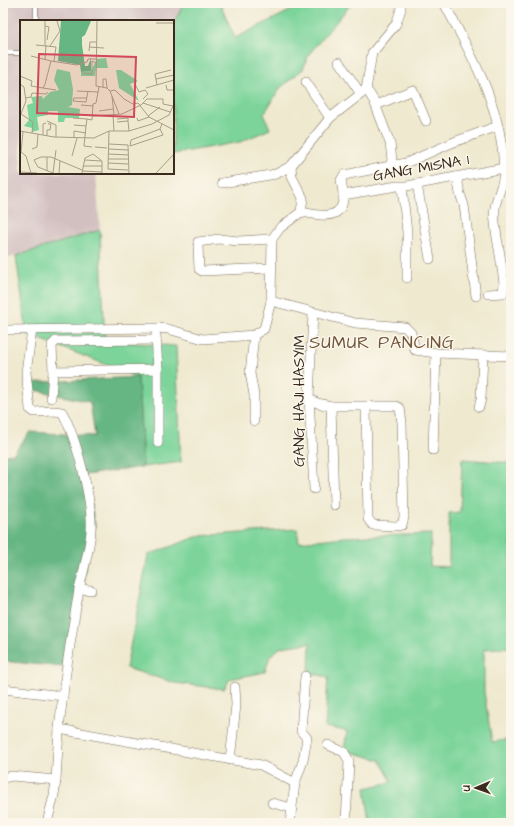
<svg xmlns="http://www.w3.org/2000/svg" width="514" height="826" font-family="'Architects Daughter',sans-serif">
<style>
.industrial{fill:#d2bfc0}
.green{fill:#7cd49a;stroke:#5c7f5c}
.forest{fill:#65b682;stroke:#507050}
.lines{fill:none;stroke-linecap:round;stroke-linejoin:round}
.service-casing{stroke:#7a6d5c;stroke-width:6}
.minor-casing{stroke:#7a6d5c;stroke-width:10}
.service{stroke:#fff;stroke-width:4.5}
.minor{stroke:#fff;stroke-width:9}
.labels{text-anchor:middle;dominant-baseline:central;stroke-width:3;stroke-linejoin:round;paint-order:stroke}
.street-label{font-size:15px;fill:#3b2a1e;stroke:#fbf7ec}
.quarter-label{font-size:17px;letter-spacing:1px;fill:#715438;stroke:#fbf7ec}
.inset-road{fill:none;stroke:#a79d88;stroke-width:1}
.view{fill:#d1495b;fill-opacity:0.15;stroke:#d1495b;stroke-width:2}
.inset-edge{fill:none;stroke:#3b2a1e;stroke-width:2}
</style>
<rect width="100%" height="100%" fill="#fbf7ec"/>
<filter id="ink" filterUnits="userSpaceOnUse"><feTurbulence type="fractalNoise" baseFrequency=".025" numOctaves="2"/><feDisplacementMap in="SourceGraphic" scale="8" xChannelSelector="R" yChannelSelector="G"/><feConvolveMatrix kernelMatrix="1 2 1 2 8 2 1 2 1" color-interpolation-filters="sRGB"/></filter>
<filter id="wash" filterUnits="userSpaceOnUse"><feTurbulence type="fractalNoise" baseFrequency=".012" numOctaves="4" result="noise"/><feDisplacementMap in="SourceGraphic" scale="16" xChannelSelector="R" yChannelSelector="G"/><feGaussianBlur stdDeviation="0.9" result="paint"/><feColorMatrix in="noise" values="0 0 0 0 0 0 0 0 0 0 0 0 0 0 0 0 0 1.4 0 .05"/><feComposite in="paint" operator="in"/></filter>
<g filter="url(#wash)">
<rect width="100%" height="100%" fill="#efe9cf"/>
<polygon class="industrial" points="3,3 184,3 173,25 173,21 21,21 21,173 96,173 100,230 3,260"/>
<g class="green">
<polygon points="184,3 220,3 235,38 306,3 352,3 309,54 303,69 280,88 264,114 270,129 240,142 173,154 173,25"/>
<polygon points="100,230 105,341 176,346 181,462 143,467 138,377 27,334 16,256"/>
<polygon points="462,459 511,463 511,647 484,649 484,692 492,742 511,739 511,823 370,823 365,788 392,782 380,760 344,750 347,731 325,727 328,677 309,673 310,643 281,647 270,656 265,672 230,679 224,689 175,683 126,668 148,555 199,536 297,529 299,542 344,537 431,534 430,566 449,567 449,513 460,512"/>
</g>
<polygon class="forest" points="138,377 143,467 85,475 95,526 63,667 3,661 3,455 13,454 30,432 95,436 90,402 35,390 25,383"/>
</g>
<g filter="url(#ink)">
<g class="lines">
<g class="service-casing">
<g id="service">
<polyline points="36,3 36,21"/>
<polyline points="3,53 21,53"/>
</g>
</g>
<g class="minor-casing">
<g id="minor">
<path d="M444,3C473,58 502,106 504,170C504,185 497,194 495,208C493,217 496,228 497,238C500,253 502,268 504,283L511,282"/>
<polyline points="339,62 361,94"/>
<polyline points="306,82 330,118"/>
<polyline points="366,90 369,93 374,101 390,143 392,160 390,166"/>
<polyline points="376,105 413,90 426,121"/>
<polyline points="457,177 460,194 464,205 476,296"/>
<polyline points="222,183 276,174 291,166"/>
<polyline points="417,184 430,259"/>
<polyline points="402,187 407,232 407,278"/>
<polyline points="343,195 397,186 407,186 504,168"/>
<path d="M301,212C313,214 336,221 342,205C345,197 342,187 341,180L344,175L406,163L454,142L498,126"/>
<polyline points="271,268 202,271 199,269 198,246 198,242 219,239 238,241 272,239"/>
<polyline points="488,294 503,293 504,283"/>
<polyline points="271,301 355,323 405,327 411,333 415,350 436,353 511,356"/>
<polyline points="313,313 309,398 314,489"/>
<path d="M32,330L26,372L30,409L34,412L54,411L62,412C76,436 93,502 91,530C90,549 83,571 79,590C71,636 64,682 59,729"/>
<polyline points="3,332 7,330 157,328 168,329 203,339 254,335 264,329 271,301 272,239 280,228 301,212 303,198 292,177 291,166 330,118 366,90 372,53 396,24 401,9 401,3"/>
<polyline points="156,335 158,369"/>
<polyline points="254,335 250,373 254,395 254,421"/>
<polyline points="156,340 56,341 52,345 53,371 158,369 158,443"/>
<polyline points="51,398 53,371"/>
<polyline points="309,398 317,403 331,406 396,406 400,408 402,423 404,517 402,525 396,526 373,525 368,519 366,406"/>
<polyline points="331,406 334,505"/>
<polyline points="479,407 481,399 483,355"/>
<polyline points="433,450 436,353"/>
<polyline points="79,589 91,590"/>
<polyline points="3,689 63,696"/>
<polyline points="328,745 344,752 349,761 346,823"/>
<polyline points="230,760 236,705 235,687"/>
<polyline points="3,778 12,776 56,780"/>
<polyline points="295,783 303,761 307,738 301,731 305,676"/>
<polyline points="272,803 292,808"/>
<polyline points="47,823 54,795 56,780 59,729 261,765 295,783 290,823"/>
</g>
</g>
<use href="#service" class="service"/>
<use href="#minor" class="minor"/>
</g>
</g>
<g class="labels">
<g class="street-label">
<text transform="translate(421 168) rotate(-10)">GANG MISNA 1</text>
<text transform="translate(299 401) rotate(-90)">GANG HAJI HASYIM</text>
</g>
<g class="quarter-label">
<text x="382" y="343">SUMUR PANCING</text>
</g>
</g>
<g transform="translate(20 20)">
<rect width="154" height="154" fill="#efe9cf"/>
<path d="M86,38L88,48H76L75,56H61V52L71,51L77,39ZM37,49L50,52L53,69L52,85L48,87L60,89L59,98H45L44,102H38V91H28V95L17,97L19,110L12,112V108L4,106L9,100L7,85L13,83L11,77L22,76L23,79L30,72L39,70L34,60ZM96,50H101L118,61L110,64L119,81L99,68Z" fill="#7cd49a"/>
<path d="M41,1H71L65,15L62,17V25L65,46H68L71,38V51L61,52L60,45L38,41Z" fill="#65b682"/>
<path class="inset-road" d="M77,1L76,66L87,68L90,71L95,70L104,79L113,84L118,83L129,97L154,110M136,3H154M25,6L29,7L27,20M16,25L36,27L34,41M25,25V1M30,26L40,11L37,1M69,27L84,28M69,31L70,22H76M25,40L26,25M31,41L57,45L67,42L68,39H77M63,53L72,54V41L76,43M0,56L12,61L11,66L23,68L25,64L31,41L11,36M136,59L154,55M0,64L4,67L6,81L0,96M115,64L119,72L125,70L128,74L123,79M137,65L135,54L151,50M146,65L147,70H154M83,67V59H86L87,68M23,68L36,70M126,68L154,60M57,71L78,72M90,71L99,94M92,76L94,95M5,78L11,77L12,73L26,74L28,72M67,78H54L53,81L66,82L68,71M123,83L150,92M61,85L73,86M79,91L93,89M1,94L13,102L12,113M93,95L94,111M72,96L102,94L121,85L127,79H143V84L153,86M128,96L140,87M53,98L67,99M117,98L118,101L129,97M97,99L108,98V101M27,101L36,105V117M97,102L108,101L109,111M54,105L66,106M140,109L143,115L110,126L111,120L140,109L142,104M0,111L34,117L74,118L89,111H109L132,104L149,95L154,84M89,111L88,149L108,150M3,112L1,132L6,136L11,153M23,115V104L26,103M27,116V110H30L31,104H28M54,118V111L66,113M89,124L108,125L109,153M72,127L64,126L66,106L67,99L72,100L73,84L76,83L79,67M75,127L87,128M12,129L17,127L18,114M89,129L108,130M88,134L109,135M52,136L57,118M88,139H108M65,140L81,141M88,143L108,144M63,146H82M27,151V137M62,151L82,152M0,152L17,153M33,153L18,147L14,140L21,137H31L62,150M33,153L36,130M39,153L40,141M62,153L65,138L73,134L82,141V153M136,153L154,134"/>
<path class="view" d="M19,34L116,37L114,97L17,93Z"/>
<rect width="154" height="154" class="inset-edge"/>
</g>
<rect width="514" height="826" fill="none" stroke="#fbf7ec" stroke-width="16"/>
<g transform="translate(476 788) rotate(268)" stroke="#fbf7ec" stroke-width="3" paint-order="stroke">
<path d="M0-3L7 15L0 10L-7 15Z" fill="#3b2a1e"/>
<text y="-6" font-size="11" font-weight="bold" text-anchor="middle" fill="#3b2a1e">U</text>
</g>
</svg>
